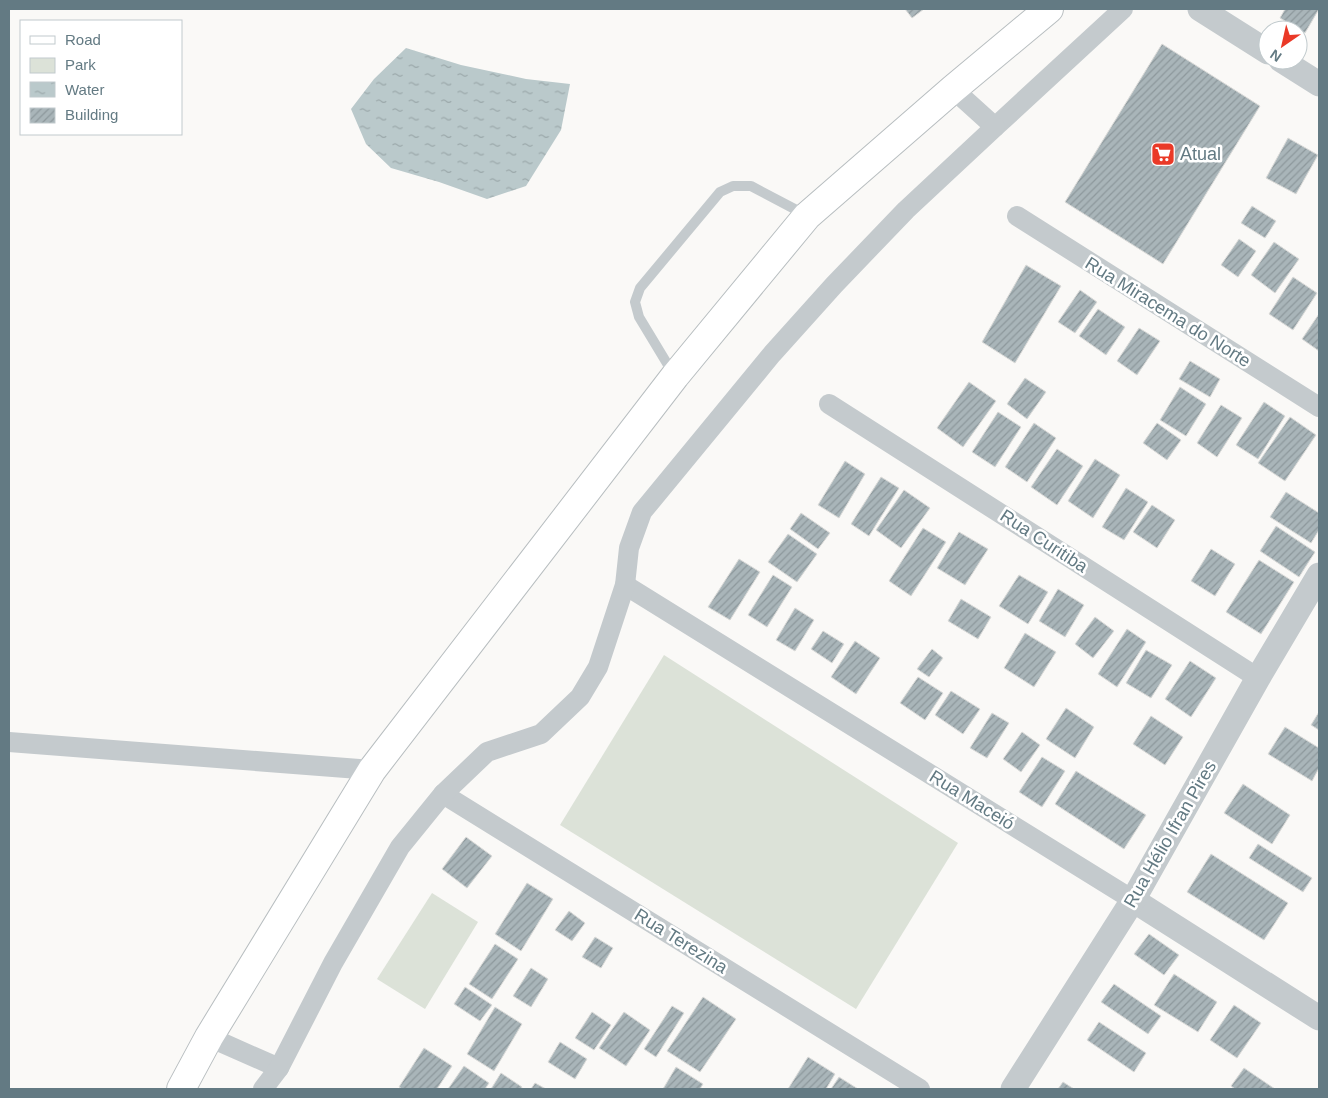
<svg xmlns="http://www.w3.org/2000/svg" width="1328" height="1098" font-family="Arial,sans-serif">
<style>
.green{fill:#dce2d8}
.water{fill:url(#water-ripples)}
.building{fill:url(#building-hatch);stroke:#dbdbd9}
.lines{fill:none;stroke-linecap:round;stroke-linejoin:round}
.primary-casing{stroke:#b8bec0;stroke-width:30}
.service{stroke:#c4cacd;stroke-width:10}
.minor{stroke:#c4cacd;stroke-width:20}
.tertiary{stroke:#c4cacd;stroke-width:25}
.primary{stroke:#fff;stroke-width:28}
.labels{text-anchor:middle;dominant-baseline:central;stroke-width:5;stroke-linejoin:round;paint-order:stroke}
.poi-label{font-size:18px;fill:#637a83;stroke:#fff;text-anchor:start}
.street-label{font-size:18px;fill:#637a83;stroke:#fff}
</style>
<defs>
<pattern id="water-ripples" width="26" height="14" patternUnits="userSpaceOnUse" patternTransform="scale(1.25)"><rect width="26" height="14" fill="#bac9cb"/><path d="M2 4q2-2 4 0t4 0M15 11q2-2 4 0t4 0" fill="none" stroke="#9ba8aa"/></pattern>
<pattern id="building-hatch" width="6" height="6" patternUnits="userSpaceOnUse" patternTransform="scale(1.25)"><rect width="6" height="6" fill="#a9b5b9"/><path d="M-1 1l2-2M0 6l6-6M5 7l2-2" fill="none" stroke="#8d989c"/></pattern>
</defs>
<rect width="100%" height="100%" fill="#faf9f7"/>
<g class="green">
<polygon points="664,655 958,843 856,1009 560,825"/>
<polygon points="432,893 478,922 425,1009 377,979"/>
</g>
<polygon class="water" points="406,48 461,65 526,79 570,84 561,130 526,186 487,199 439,182 391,168 366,144 351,109 374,79"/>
<g class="building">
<polygon points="905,9 924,9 912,18"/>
<polygon points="1285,9 1319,9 1305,33 1280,18"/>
<polygon points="1162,44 1260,106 1163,264 1065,202"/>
<polygon points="1288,138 1318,155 1296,194 1266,178"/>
<polygon points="1252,206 1276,221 1265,238 1241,223"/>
<polygon points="1239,239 1256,251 1238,277 1221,265"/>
<polygon points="1274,242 1299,259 1275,293 1251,275"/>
<polygon points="1026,265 1061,286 1015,363 982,342"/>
<polygon points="1293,277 1317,293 1293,330 1269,314"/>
<polygon points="1080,290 1097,302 1075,333 1058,322"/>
<polygon points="1098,309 1125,327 1106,355 1079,336"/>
<polygon points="1319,314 1319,351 1302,339"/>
<polygon points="1139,328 1160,341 1137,375 1117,361"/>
<polygon points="1190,361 1220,379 1210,397 1179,379"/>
<polygon points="1025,378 1046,392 1027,419 1007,404"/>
<polygon points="969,382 996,401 963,447 937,428"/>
<polygon points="1180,387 1206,404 1186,436 1160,420"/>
<polygon points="1264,402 1285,416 1258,459 1236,445"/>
<polygon points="1221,405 1242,418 1217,457 1197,443"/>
<polygon points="998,412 1021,427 995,467 972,452"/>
<polygon points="1290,417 1316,435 1285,481 1258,463"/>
<polygon points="1034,423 1056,438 1027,482 1005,467"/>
<polygon points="1157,423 1181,440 1167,460 1143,443"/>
<polygon points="1057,449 1083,466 1057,505 1031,487"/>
<polygon points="1095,459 1120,475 1093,518 1068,501"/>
<polygon points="845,461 865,474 839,518 818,505"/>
<polygon points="881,477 899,488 869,536 851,524"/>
<polygon points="1126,488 1148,502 1124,540 1102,527"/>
<polygon points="904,490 930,508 901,548 876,530"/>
<polygon points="1286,492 1319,513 1319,530 1311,543 1270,517"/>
<polygon points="1152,505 1175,520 1157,548 1133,532"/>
<polygon points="801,513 830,533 818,549 790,529"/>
<polygon points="1276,526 1315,552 1299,577 1260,551"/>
<polygon points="923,528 946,542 911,596 889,581"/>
<polygon points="959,532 988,549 965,585 937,568"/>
<polygon points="788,534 817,554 797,582 768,562"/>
<polygon points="1211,549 1235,564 1215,596 1191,581"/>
<polygon points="739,559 760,572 730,620 708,607"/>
<polygon points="1259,560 1294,582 1261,634 1226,612"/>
<polygon points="773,575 792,587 767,627 748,615"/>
<polygon points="1019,575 1048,592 1028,624 999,606"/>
<polygon points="1058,589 1084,605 1065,637 1039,621"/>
<polygon points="961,599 991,617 978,639 948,621"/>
<polygon points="795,608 814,620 795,651 776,640"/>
<polygon points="1095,617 1114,631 1093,658 1075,644"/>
<polygon points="1127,629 1146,642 1117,687 1098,674"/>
<polygon points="823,631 844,644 832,663 811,649"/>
<polygon points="1025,633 1056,652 1034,687 1004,668"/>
<polygon points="855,641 880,658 856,694 831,677"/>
<polygon points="932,649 943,658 929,677 917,669"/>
<polygon points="1146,650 1172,665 1151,698 1126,683"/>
<polygon points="1190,661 1216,678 1191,717 1165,699"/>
<polygon points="918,677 943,693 925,720 900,703"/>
<polygon points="951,691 980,709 963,734 935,715"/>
<polygon points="1066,708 1094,727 1075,758 1046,739"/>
<polygon points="1319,712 1319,730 1311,725"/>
<polygon points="992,713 1009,723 987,758 970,748"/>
<polygon points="1151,716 1183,737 1165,765 1133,744"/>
<polygon points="1285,727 1319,748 1319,768 1312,781 1268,754"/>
<polygon points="1022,732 1040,745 1021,772 1003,759"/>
<polygon points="1042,757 1065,771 1042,807 1019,792"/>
<polygon points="1076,771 1146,815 1124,849 1055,804"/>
<polygon points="1243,784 1290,815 1272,844 1224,813"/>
<polygon points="466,837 492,856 467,888 442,869"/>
<polygon points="1258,844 1312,878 1303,892 1249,858"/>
<polygon points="1211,854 1288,903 1264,940 1187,892"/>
<polygon points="527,883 553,899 521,951 495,934"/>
<polygon points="569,911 585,923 572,941 555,930"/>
<polygon points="1149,934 1179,955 1164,975 1134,954"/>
<polygon points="595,937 613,948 601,968 582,957"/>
<polygon points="495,944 518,959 492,999 469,984"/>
<polygon points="531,968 548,979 531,1007 513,996"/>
<polygon points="1174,974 1217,1002 1198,1032 1154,1005"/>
<polygon points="1114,984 1161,1016 1148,1034 1101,1002"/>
<polygon points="465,987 492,1005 480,1021 454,1004"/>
<polygon points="703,997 736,1019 700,1072 667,1051"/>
<polygon points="1234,1005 1261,1023 1237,1058 1210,1040"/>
<polygon points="672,1006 684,1013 656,1057 644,1049"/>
<polygon points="495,1007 522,1024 494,1071 467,1054"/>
<polygon points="592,1012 611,1025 594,1050 575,1038"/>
<polygon points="624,1012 650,1030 626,1066 599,1048"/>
<polygon points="1099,1022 1146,1053 1134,1072 1087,1040"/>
<polygon points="560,1042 587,1059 575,1079 548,1062"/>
<polygon points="424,1048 452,1066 437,1089 402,1089 399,1087"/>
<polygon points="808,1057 835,1074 826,1089 788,1089"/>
<polygon points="464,1066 489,1083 485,1089 448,1089"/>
<polygon points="676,1067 703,1084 700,1089 663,1089"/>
<polygon points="1244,1068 1275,1089 1235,1089 1231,1086"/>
<polygon points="501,1073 522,1087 521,1089 491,1089"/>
<polygon points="839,1077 858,1089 831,1089"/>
<polygon points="1063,1082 1074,1089 1058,1089"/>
<polygon points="535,1083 546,1089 531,1089"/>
</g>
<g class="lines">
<g class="primary-casing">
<polyline id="primary" points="181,1089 209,1037 372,770 675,376 807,216 953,89 1049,9"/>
</g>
<polyline class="service" points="674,375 639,317 635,302 640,288 720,192 733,186 751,186 806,215"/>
<g class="minor">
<polyline points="953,89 995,127 1123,9"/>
<polyline points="1017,216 1319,407"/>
<polyline points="829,404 1258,678"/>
<polyline points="625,585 1133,900"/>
<polyline points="9,742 372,770"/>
<polyline points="443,794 920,1089"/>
<polyline points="209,1037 279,1068"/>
<polyline points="263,1089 279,1068 333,963 400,847 443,794 487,752 541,734 580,697 598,667 625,585 629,548 642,512 772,354 834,285 906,210 995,127"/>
</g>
<g class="tertiary">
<polyline points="1200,9 1268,52"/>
<polyline points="1281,60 1319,84"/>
<polyline points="1133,900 1319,1018"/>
<polyline points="1013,1089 1133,900 1258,678 1319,575"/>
</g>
<use href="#primary" class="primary"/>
</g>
<defs>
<g id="supermarket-square" transform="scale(1.25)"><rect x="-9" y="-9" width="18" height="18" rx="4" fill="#ea3927" stroke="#fff"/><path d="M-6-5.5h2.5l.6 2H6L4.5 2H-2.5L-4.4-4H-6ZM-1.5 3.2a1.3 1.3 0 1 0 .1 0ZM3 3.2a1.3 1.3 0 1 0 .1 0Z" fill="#fff"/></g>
</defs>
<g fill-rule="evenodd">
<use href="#supermarket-square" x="1163" y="154"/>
</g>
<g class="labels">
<g class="poi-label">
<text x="1180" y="154">Atual</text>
</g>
<g class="street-label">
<text transform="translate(1168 312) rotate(32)">Rua Miracema do Norte</text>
<text transform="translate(1044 541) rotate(33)">Rua Curitiba</text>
<text transform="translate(972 800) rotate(32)">Rua Maceió</text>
<text transform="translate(1170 834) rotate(-60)">Rua Hélio Ifran Pires</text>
<text transform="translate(681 941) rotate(32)">Rua Terezina</text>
</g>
</g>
<rect width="1328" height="1098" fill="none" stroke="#637a83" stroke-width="20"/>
<rect x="20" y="20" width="162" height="115" fill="#ffffff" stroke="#c1cacd"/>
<rect x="30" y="36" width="25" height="8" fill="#ffffff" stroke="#c1cacd"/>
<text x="65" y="45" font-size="15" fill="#637a83">Road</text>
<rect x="30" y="58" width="25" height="15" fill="#dce2d8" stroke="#c1cacd"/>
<text x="65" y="70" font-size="15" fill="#637a83">Park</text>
<rect x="30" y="82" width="25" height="15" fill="url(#water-ripples)" stroke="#c1cacd"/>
<text x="65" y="95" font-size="15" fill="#637a83">Water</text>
<rect x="30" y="108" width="25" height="15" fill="url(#building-hatch)" stroke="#c1cacd"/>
<text x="65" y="120" font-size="15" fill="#637a83">Building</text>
<g transform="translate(1283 45) rotate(214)"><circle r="24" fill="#ffffff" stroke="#c1cacd"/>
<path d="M0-4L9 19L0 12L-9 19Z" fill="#ea3927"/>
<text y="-8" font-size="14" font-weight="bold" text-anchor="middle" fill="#637a83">N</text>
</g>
</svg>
